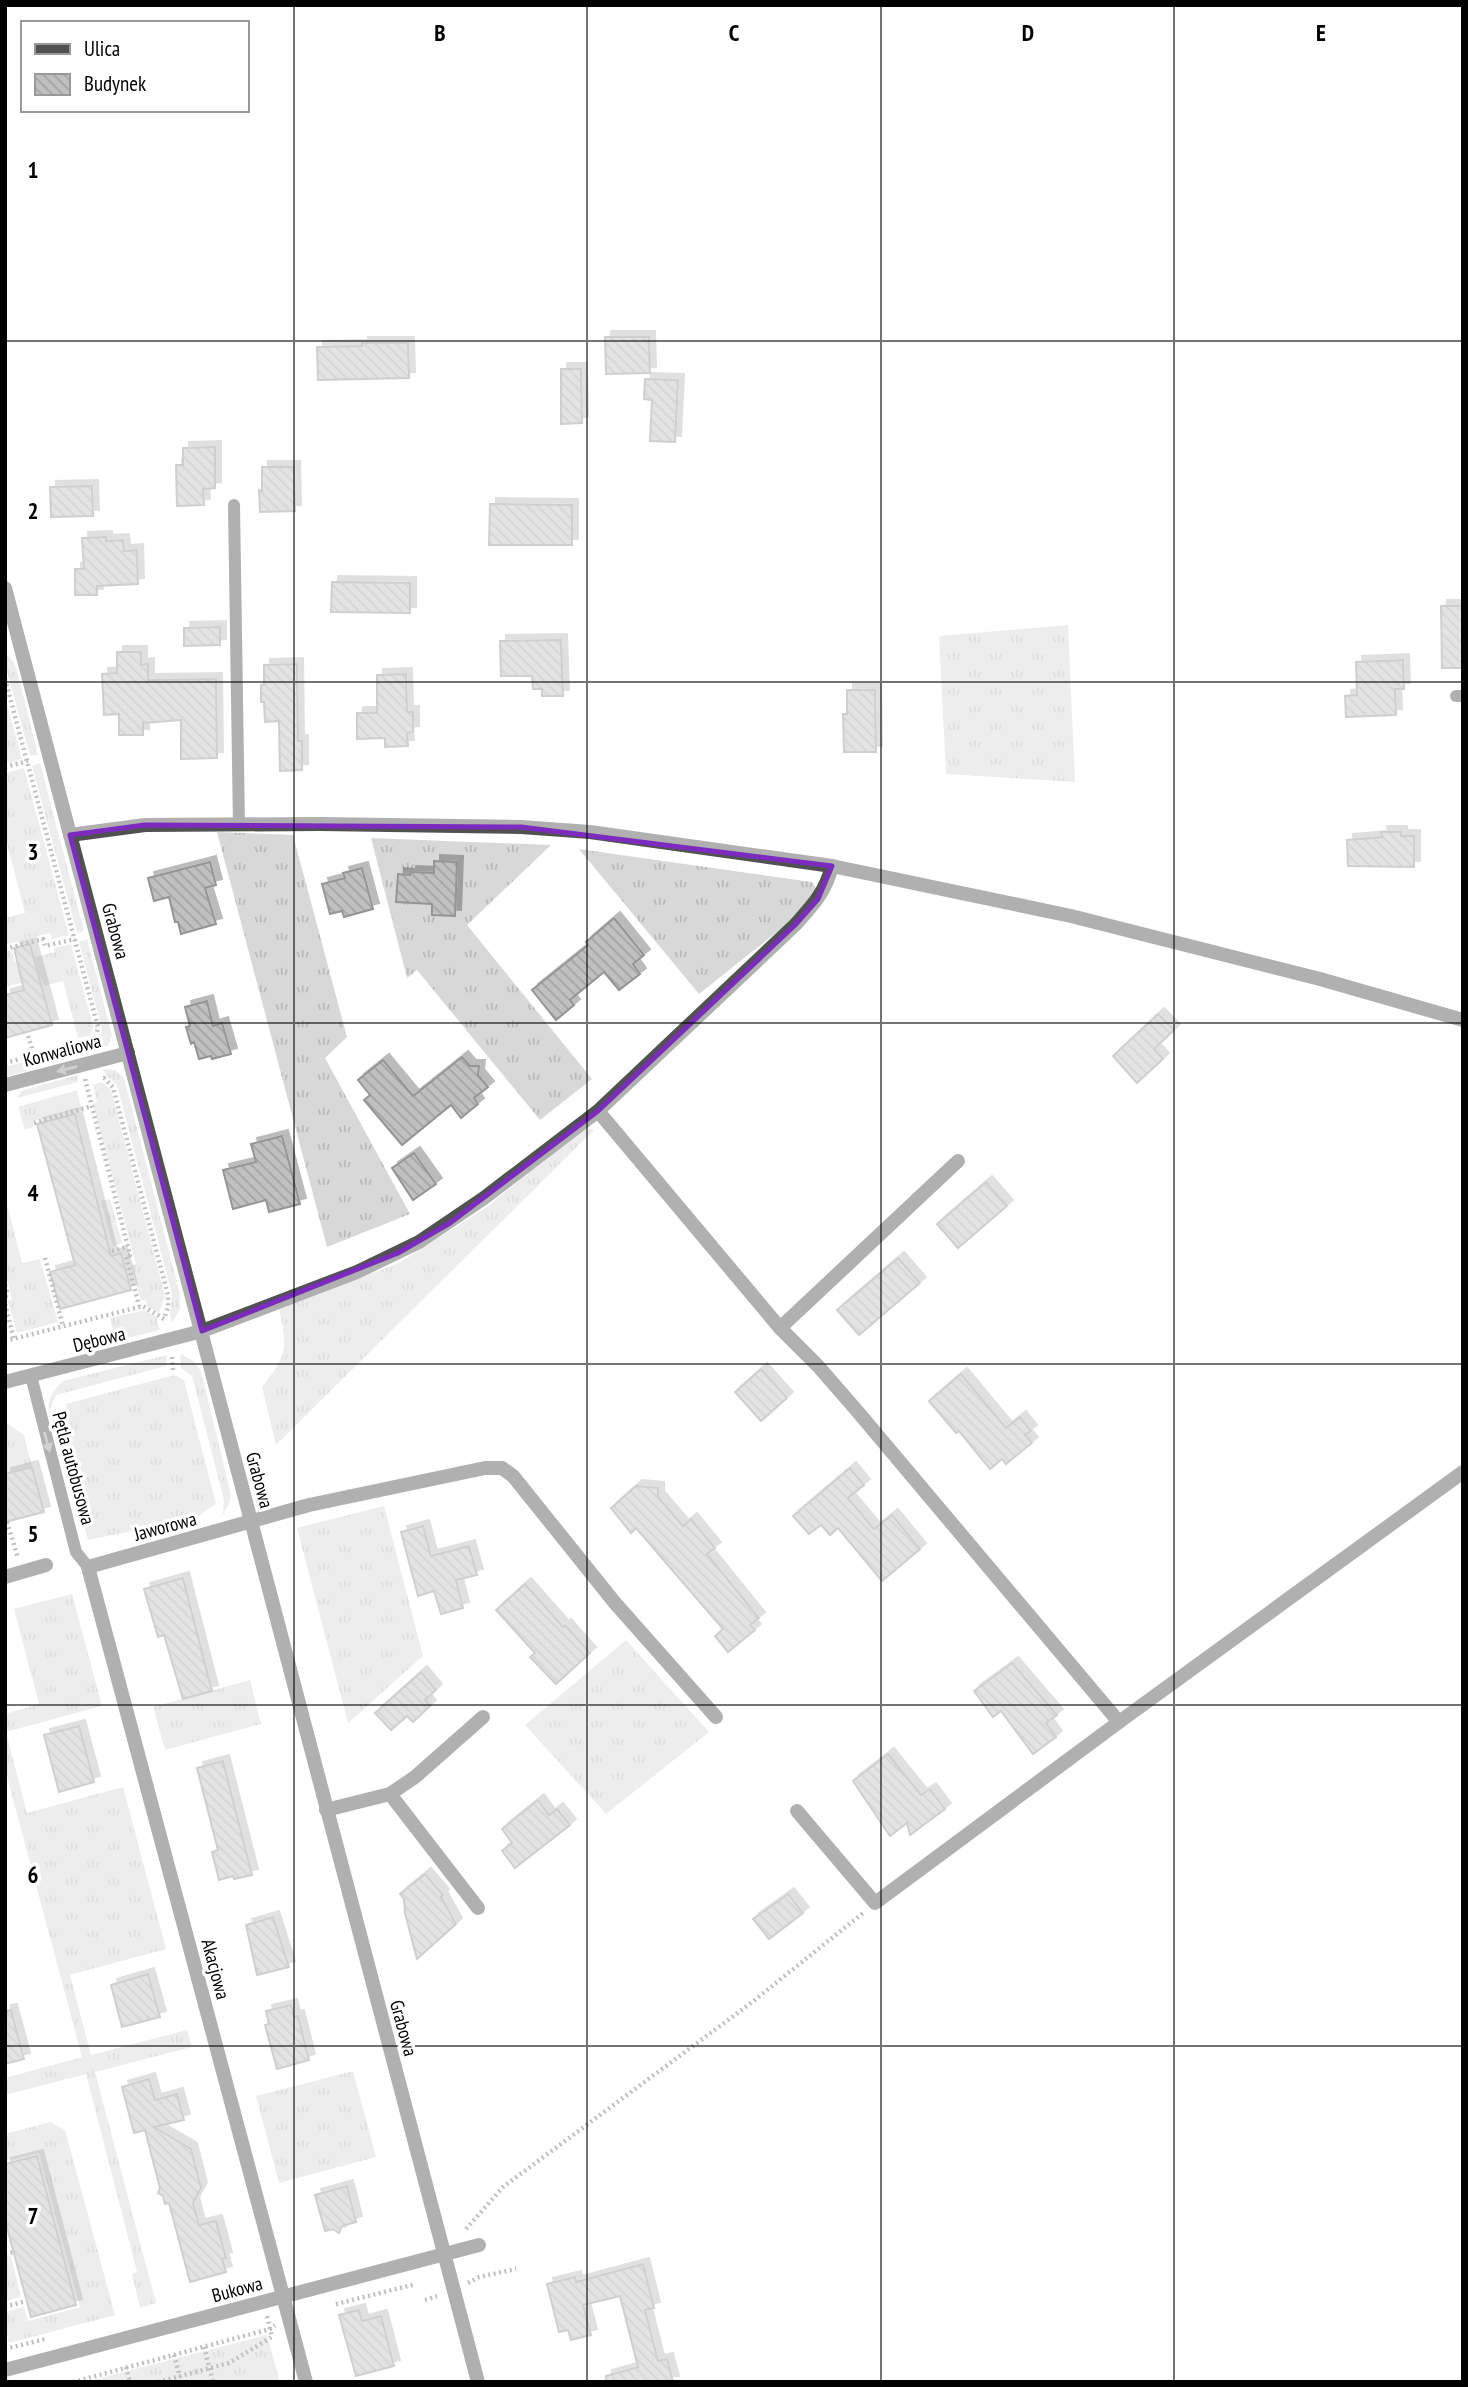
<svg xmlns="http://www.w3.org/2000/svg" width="1468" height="2387" font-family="'PT Sans Narrow',sans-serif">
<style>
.grass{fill:url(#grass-tufts)}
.building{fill:url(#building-back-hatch);stroke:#959595;stroke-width:2;filter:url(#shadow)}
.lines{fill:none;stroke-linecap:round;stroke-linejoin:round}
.path{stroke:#737373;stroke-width:4.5;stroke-dasharray:2 3.5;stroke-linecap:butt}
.lane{stroke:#515151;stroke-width:12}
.street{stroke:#515151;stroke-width:14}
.oneway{fill:#979797}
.marked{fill:none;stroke:#7b2cbf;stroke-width:5;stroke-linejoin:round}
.grid{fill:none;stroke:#000;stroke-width:2;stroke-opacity:0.55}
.labels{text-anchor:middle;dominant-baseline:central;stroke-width:7;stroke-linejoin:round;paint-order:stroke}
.street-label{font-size:19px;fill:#000;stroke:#fff}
.grid-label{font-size:23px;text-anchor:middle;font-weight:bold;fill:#000;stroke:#fff;stroke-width:7;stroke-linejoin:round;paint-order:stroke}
</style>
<defs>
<pattern id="grass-tufts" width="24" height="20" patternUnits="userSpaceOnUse" patternTransform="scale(1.75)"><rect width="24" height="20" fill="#d8d8d8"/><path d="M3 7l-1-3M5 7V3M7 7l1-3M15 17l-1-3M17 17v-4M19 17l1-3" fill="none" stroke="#b8b8b8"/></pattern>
<pattern id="building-back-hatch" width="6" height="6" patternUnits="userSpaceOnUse" patternTransform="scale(1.75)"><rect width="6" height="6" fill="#c0c0c0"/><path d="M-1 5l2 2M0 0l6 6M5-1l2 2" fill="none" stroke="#a3a3a3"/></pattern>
<filter id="shadow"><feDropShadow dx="6" dy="-6" stdDeviation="0" flood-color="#0004"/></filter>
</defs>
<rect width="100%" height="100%" fill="#fff"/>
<g class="grass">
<polygon points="1068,625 1075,782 946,774 939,636"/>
<polygon points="5,653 13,661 17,670 38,755 30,756 5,665"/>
<polygon points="5,697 22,759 5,764"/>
<polygon points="40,763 84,931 77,933 32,766"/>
<polygon points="24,768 69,935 52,939 50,933 5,945 5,918 25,913 5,836 5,780 8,778 6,773"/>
<polygon points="217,832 293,835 347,1037 325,1058 410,1214 327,1247"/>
<polygon points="371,838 551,845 467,925 592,1079 540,1120 417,970 407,978"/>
<polygon points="579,849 812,882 817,890 787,924 699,994"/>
<polygon points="87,939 112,1035 108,1045 98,1052 102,1029 79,942"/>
<polygon points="71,944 93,1026 91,1035 78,1038 63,981 44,986 41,978 5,987 5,952 11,950 15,962 55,952 54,948"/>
<polygon points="57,1053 56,1060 51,1064 5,1077 5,1067"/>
<polygon points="103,1069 115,1070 124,1078 180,1294 180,1309 172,1323 170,1315 172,1294 117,1085 105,1074"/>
<polygon points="77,1075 78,1082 17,1098 21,1091"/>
<polygon points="102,1082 111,1090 165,1296 159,1314 147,1306 146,1300 141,1301 131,1265 136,1264 93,1104 97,1102 93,1085"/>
<polygon points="77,1090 81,1108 33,1121 33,1127 25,1130 18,1107"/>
<path d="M583,1128L594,1130L276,1445L262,1387C287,1355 288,1349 279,1309L399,1263L487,1207Z"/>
<polygon points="5,1196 22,1263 40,1259 58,1322 17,1333 8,1301 12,1299 5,1272"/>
<polygon points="110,1199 122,1243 113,1246 101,1201"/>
<polygon points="146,1310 156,1317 160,1330 115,1341 110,1318"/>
<polygon points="180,1354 192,1360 201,1371 231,1495 229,1504 223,1514 224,1500 192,1376 181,1368"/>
<path d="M167,1355L166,1366L56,1395L49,1411C47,1398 54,1390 63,1381Z"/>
<polygon points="174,1375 184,1380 216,1504 195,1518 88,1540 57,1426 69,1422 66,1404"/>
<polygon points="5,1422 24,1435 32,1467 5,1474"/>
<polygon points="384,1506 423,1656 348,1723 297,1528"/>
<polygon points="72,1594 102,1706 6,1732 27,1813 123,1787 166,1949 70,1975 91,2055 187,2030 192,2047 95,2072 156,2303 140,2308 132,2274 137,2272 86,2074 5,2095 5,2078 82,2057 5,1769 5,1714 39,1704 14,1609"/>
<polygon points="626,1640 709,1732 606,1814 525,1725"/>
<polygon points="250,1680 261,1724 165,1750 153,1707"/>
<polygon points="353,2071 376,2157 279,2183 256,2096"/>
<polygon points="50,2122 65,2130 115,2315 9,2343 5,2327 5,2312 24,2307 28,2321 80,2307 39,2153 5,2161 5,2134"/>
<polygon points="11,2256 21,2297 5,2301 5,2257"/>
<polygon points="267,2335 280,2382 85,2382"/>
</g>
<g class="building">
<polygon points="605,337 649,337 650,373 606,374"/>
<polygon points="362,343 408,343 409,378 318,380 317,347 362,346"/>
<polygon points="561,369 581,369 582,423 561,424"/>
<polygon points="645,379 678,380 675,442 650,441 652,400 644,399"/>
<polygon points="215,447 215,488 203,489 204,505 177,506 176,465 183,465 183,448"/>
<polygon points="262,467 294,467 295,511 260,512 259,490 262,491"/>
<polygon points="92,486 93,516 51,517 50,487"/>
<polygon points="490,504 572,505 572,545 489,545"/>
<polygon points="106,537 106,541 123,540 124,551 137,550 138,584 97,586 97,595 75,595 75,569 84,569 82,538"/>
<polygon points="332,582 410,583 410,613 331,612"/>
<polygon points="1441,606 1463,606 1463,668 1442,668"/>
<polygon points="220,627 220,645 184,646 184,628"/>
<polygon points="561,640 563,696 542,696 542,689 533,689 532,676 501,676 500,641"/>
<polygon points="117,652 141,652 141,665 148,664 148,680 216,679 217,758 181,759 181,720 143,723 143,735 119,735 119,714 104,715 102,674 117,673"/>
<polygon points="1403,660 1404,689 1395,689 1396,715 1346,717 1345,696 1357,695 1356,662"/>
<polygon points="297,664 298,741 302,741 302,770 280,771 279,721 265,722 264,702 261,702 261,685 264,685 264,665"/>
<polygon points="406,674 407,712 413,712 413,732 407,733 408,746 385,747 385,738 357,739 357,713 377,713 377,675"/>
<polygon points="847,690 875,690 876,752 844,752 843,714 847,714"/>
<polygon points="1381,832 1401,832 1401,836 1414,836 1414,867 1348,866 1347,840 1382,837"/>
<polygon points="434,861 457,862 455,916 432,915 432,904 396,902 398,874 410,875 410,872 434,873"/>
<polygon points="210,862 216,885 205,888 216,924 181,934 178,922 175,922 169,897 154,901 148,878"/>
<polygon points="362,868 373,909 344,917 342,911 330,914 322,884 345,878 343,873"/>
<polygon points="614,918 644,955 633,964 640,974 619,990 604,972 570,1000 574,1005 556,1020 532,990 588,945 586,942"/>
<polygon points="30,944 52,1025 5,1038 5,995 24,990 14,948"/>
<polygon points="207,1001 213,1026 222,1023 231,1054 212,1059 211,1056 199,1059 194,1042 191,1044 186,1027 190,1026 185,1007"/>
<polygon points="1158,1014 1174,1030 1154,1049 1163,1059 1137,1083 1113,1056"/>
<polygon points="462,1057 470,1066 479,1066 478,1075 488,1087 474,1098 478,1104 461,1118 451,1105 402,1145 364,1100 370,1095 358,1080 383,1060 413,1096"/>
<polygon points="75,1114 111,1256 121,1253 131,1290 60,1309 50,1272 75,1265 37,1124"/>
<polygon points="282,1136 300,1204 269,1212 266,1200 233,1209 223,1170 256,1162 251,1144"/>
<polygon points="414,1153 436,1184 413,1200 392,1168"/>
<polygon points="986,1182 1007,1206 958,1248 937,1224"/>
<polygon points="898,1258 920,1283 859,1335 837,1310"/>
<polygon points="761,1369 787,1398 761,1421 735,1392"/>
<polygon points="961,1374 1006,1428 1020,1417 1031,1431 1025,1435 1032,1443 1006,1464 1002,1459 990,1469 959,1431 956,1433 929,1401"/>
<polygon points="32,1467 44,1512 5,1522 5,1474"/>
<polygon points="850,1468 864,1485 848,1498 874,1529 892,1515 920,1549 882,1581 838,1528 830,1535 821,1525 809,1534 793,1516"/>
<polygon points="636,1486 658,1488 658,1497 683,1526 691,1519 715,1548 707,1554 759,1618 750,1625 755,1630 728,1652 715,1636 723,1629 636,1528 631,1533 611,1508"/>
<polygon points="423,1526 431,1556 469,1546 477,1575 456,1580 463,1608 441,1614 434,1591 418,1596 401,1532"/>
<polygon points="183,1578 212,1691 183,1699 164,1635 158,1637 144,1589"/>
<polygon points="525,1584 563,1627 565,1625 590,1653 556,1684 530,1657 535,1653 496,1610"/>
<polygon points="1012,1663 1057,1715 1046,1723 1056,1737 1033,1754 1001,1711 993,1717 974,1691"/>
<polygon points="421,1672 436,1690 425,1700 430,1706 413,1722 407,1716 391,1730 375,1713"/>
<polygon points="79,1726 94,1782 59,1792 44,1735"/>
<polygon points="888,1754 921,1795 930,1789 945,1809 910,1835 907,1823 890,1836 853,1781"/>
<polygon points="223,1761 252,1875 234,1879 233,1876 219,1880 212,1852 218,1850 197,1768"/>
<polygon points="538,1800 549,1815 557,1809 570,1825 515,1868 502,1851 512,1843 502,1829"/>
<polygon points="425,1874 443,1895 441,1897 456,1924 417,1959 405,1913 404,1899 400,1894"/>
<polygon points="788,1894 803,1913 769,1939 753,1919"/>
<polygon points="273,1917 289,1967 257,1975 246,1925"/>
<polygon points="148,1974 160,2017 122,2027 111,1985"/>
<polygon points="291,2005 294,2017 298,2016 309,2060 277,2069 265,2025 269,2024 266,2011"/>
<polygon points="11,2010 24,2059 5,2064 5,2011"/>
<polygon points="149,2079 155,2100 177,2094 184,2120 154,2127 191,2149 201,2188 193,2203 199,2225 216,2221 226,2258 222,2259 226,2272 190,2282 169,2203 165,2204 163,2196 158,2193 160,2188 145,2130 134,2133 122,2087"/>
<polygon points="37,2156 76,2305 31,2317 5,2220 5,2164"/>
<polygon points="347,2186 356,2222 342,2226 339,2233 333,2229 325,2231 315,2195"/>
<polygon points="643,2264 654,2308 645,2310 658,2361 667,2359 673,2382 606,2382 606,2376 638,2367 620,2296 583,2305 591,2335 571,2340 568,2330 559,2332 547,2284 575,2277 576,2282"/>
<polygon points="359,2310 362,2321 381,2316 394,2366 356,2376 339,2315"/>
</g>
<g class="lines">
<g class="path">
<polyline points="5,679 98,1027 94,1045"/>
<polyline points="5,767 28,761"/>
<polyline points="5,949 43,939 45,946 75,939"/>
<polyline points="28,1036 34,1055"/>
<polyline points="5,1063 95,1039"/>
<polyline points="85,1079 130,1255 126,1256 139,1306"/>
<polyline points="34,1123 92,1106"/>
<polyline points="112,1251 127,1247"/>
<polyline points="45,1258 63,1326"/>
<polyline points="5,1285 8,1295 5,1296"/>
<polyline points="5,1304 14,1339"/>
<polyline points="5,1341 143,1306 164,1319 168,1307 168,1295 113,1087 104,1078 101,1079"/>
<polyline points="172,1357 173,1370"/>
<polyline points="7,1522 18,1558"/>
<polyline points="466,2229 503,2187 751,2003 863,1913"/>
<polyline points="5,2254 14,2252"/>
<polyline points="468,2283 479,2277 516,2269"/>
<polyline points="425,2300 437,2296"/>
<polyline points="336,2304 416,2284"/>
<polyline points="5,2307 26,2301"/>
<polyline points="204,2347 213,2382"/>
<polyline points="5,2349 45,2339"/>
<polyline points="174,2355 180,2377"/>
<polyline points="126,2367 130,2382"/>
<polyline points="73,2382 270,2329 275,2325"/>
<polyline points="158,2382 229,2363 272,2337 267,2316"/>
</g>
<g class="lane">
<polyline points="234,505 239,825"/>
<polyline points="1456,696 1463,696"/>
<polyline points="31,1376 76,1552 88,1567"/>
</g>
<g class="street">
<polyline points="5,588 478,2382"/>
<polyline points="70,835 145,825 320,824 521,827 590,832 832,866 1071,916 1320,979 1463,1020"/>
<polyline points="5,1085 128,1053"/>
<polyline points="598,1111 780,1328 958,1161"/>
<polyline points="780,1328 818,1366 858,1412 1119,1722"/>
<path d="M5,1382L202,1331L357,1272L419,1242L484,1198L598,1111L795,925C813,905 825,893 832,866"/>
<polyline points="5,1577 46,1565"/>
<polyline points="390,1794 478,1908"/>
<polyline points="326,1810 390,1794 415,1777 483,1717"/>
<polyline points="797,1811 875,1903 1119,1722 1463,1472"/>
<polyline points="5,2370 479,2245"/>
<polyline points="306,2382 88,1567 309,1505 485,1468 502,1468 513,1476 615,1603 716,1717"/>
</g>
</g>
<defs><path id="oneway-solid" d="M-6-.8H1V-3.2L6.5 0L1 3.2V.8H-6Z" transform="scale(1.75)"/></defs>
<g class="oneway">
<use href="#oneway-solid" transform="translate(67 1069) rotate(165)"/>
<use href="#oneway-solid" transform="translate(47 1442) rotate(75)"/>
</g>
<path d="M0 0H1468V2387H0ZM145,825L521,827L832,866L818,899L795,925L598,1111L450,1223L398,1253L202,1331L70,835Z" fill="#fff" fill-opacity=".55" fill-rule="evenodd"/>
<path class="marked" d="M145,825L521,827L832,866L818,899L795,925L598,1111L450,1223L398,1253L202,1331L70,835Z"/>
<path class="grid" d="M294,5V2382M587,5V2382M881,5V2382M1174,5V2382M5,341H1463M5,682H1463M5,1023H1463M5,1364H1463M5,1705H1463M5,2046H1463"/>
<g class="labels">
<g class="street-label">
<text transform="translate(116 931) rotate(75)">Grabowa</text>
<text transform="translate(62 1050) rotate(-15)">Konwaliowa</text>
<text transform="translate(99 1339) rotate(-14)">Dębowa</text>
<text transform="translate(74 1468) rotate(75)">Pętla autobusowa</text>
<text transform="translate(260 1480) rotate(75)">Grabowa</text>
<text transform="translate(165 1526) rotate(-15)">Jaworowa</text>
<text transform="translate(216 1969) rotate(75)">Akacjowa</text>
<text transform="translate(404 2028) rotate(75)">Grabowa</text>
<text transform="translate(237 2289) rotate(-15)">Bukowa</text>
</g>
</g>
<g class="grid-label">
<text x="440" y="41">B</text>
<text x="734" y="41">C</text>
<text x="1028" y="41">D</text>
<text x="1321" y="41">E</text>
<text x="33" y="178">1</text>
<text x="33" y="519">2</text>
<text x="33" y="860">3</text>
<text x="33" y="1201">4</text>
<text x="33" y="1542">5</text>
<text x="33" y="1883">6</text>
<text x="33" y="2224">7</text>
</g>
<rect width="1468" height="2387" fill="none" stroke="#000000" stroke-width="14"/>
<rect x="21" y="21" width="228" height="91" fill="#ffffff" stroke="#999999" stroke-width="2"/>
<rect x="35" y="44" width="35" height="10" fill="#515151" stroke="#999999" stroke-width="2"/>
<text x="84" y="56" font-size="21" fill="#000000">Ulica</text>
<rect x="35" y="74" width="35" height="21" fill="url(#building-back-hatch)" stroke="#999999" stroke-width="2"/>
<text x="84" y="91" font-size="21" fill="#000000">Budynek</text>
</svg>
